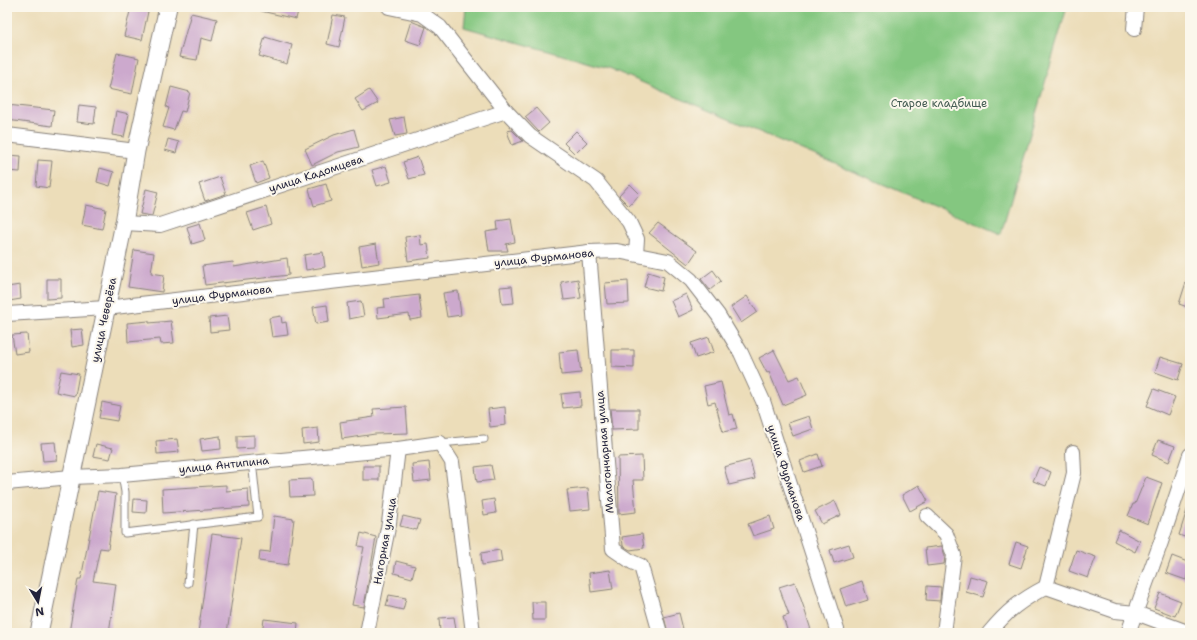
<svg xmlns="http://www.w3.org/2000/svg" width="1197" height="640" font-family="'Shantell Sans',sans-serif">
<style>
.green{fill:#84c780;stroke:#53745e}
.building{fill:#cca9cd}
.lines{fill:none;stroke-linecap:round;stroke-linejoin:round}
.service-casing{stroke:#87807a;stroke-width:9}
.minor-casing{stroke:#87807a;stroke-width:16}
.tertiary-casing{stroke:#87807a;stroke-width:19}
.service{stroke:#fff;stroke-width:7}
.minor{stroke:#fff;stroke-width:14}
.tertiary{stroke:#fff;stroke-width:17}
.labels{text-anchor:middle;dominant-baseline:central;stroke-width:4;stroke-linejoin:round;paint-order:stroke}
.park-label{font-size:11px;fill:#445c53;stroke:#fbf7ec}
.street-label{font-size:11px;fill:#22223b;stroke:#fbf7ec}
</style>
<rect width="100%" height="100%" fill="#fbf7ec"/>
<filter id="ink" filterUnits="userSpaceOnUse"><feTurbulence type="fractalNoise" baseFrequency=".025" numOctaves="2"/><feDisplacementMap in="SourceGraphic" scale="8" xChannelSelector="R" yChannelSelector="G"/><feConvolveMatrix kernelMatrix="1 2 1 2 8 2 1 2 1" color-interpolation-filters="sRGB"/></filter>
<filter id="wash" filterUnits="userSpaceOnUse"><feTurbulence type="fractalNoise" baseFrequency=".012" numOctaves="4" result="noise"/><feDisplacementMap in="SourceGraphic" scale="16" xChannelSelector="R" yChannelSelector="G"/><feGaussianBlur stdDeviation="0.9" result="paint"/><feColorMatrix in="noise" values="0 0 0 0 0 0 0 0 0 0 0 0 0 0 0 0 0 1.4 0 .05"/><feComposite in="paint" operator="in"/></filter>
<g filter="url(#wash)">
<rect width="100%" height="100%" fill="#ecddb9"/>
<polygon class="green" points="466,7 1067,7 1001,234 608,68 464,27"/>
<g id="blocks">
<g class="building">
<polygon points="131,7 149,7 142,40 124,36"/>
<polygon points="262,7 299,7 296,19 261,11"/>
<polygon points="191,13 217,19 212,41 201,38 197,60 179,57"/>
<polygon points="333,15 345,17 339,47 327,44"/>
<polygon points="411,21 426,27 420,45 405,40"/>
<polygon points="265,37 292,45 287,64 259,56"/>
<polygon points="117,53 139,58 132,94 108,89"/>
<polygon points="171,87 190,92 185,112 181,111 174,130 163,127 169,108 166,107"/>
<polygon points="369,90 378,103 363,111 355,99"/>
<polygon points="7,105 54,110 52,126 7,120"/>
<polygon points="79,105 96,107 94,124 77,122"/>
<polygon points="536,108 549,123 539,132 525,117"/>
<polygon points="116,111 129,114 124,137 112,135"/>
<polygon points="404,117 407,134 395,136 390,120"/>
<polygon points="354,129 359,147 338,152 312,165 305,149 334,135"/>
<polygon points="512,130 523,141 512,145 507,131"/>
<polygon points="576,131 587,142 575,154 564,143"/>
<polygon points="168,139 179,142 176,153 165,150"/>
<polygon points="8,155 21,156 20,172 7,171"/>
<polygon points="418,157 424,175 409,179 403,162"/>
<polygon points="38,160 52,161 49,188 36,186"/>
<polygon points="263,161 269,178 256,183 250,166"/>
<polygon points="386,166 391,182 377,186 372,170"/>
<polygon points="100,168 114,172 110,186 97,182"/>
<polygon points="220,177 226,194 205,201 199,184"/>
<polygon points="326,184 331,201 314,206 309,189"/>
<polygon points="630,184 640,194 629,206 619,196"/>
<polygon points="146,189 158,192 152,216 140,214"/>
<polygon points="86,205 106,209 102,229 82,225"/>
<polygon points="266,207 271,224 253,230 247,213"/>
<polygon points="511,219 515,242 506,244 508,251 489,251 486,232 498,230 497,221"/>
<polygon points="200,223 205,240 192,244 187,227"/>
<polygon points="658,223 697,251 688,264 649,233"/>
<polygon points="420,235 421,245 428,244 430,258 408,261 405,237"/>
<polygon points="376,244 379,263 362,266 359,247"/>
<polygon points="134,250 154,253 151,273 164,275 162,292 128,287"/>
<polygon points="323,252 325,267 306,270 304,255"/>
<polygon points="287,258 289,275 205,285 202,266 233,262 234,267"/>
<polygon points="713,270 721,281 710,290 701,279"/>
<polygon points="648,272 664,277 661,291 644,287"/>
<polygon points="1188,276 1190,277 1190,308 1179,304"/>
<polygon points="47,279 61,279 61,298 47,299"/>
<polygon points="578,279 581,298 564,300 561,282"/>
<polygon points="628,281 629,303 607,304 605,283"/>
<polygon points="20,285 21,299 9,301 7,287"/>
<polygon points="512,286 514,303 502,304 500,287"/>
<polygon points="458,291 461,315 447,317 443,293"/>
<polygon points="686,294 693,310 678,317 671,301"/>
<polygon points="419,295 422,318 410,320 409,314 378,318 377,308 385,307 384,299"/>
<polygon points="747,296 757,312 741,323 731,307"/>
<polygon points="361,301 364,316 349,319 347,303"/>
<polygon points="327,305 329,322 316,324 313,307"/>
<polygon points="227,316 229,330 210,332 209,318"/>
<polygon points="281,316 282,323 286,322 288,335 272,337 269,318"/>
<polygon points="149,321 149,323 171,321 174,343 161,344 160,339 128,342 127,323"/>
<polygon points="82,329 84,345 72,347 70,330"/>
<polygon points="27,334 29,352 15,354 12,335"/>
<polygon points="709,337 714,352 696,358 691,343"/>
<polygon points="578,350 581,373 561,375 559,352"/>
<polygon points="612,350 634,350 634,368 612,367"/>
<polygon points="774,350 789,380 799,376 807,395 783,405 769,372 767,373 759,358"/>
<polygon points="1160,357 1183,364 1178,380 1155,372"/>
<polygon points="61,371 79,374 75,396 56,392"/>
<polygon points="721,382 729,415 733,414 737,429 723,432 715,402 708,404 704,386"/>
<polygon points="1154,389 1175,397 1168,415 1147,406"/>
<polygon points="580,392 581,406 563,408 561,394"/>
<polygon points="102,402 120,406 117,421 99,418"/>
<polygon points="406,407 408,433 375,434 342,439 340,422 374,417 373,409"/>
<polygon points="505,407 506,425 490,427 488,409"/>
<polygon points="610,409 639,409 639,429 612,430"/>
<polygon points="809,416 813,429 793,436 788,423"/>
<polygon points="318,428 319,442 303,444 302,430"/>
<polygon points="254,435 254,448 237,449 237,436"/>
<polygon points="220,436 221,449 202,451 200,439"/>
<polygon points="177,439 179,452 157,454 156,441"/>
<polygon points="1158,440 1175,446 1169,462 1152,455"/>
<polygon points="55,442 57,460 43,461 41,443"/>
<polygon points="96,444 113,448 110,459 93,456"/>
<polygon points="818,454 822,466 804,472 800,461"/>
<polygon points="642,456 643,480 633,480 636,512 619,514 618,457"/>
<polygon points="750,460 755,479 729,485 724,467"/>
<polygon points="429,462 431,480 414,482 412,464"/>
<polygon points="491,465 494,480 477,482 475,467"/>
<rect x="363" y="466" width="16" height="14"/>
<polygon points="1039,467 1051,472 1046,486 1033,481"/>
<polygon points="1146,477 1162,483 1148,524 1128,516 1133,504 1135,504"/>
<polygon points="312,479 313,496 290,497 289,480"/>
<polygon points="226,485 226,491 248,489 249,507 163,513 162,489"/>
<polygon points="919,485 928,501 910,511 902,495"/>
<polygon points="588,488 590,509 570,511 567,490"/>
<polygon points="98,491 116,494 108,549 100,548 93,581 116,584 109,633 69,633 78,579 81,579"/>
<polygon points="134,499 147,500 146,513 133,512"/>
<polygon points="494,499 496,513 484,515 482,501"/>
<polygon points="835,501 841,515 822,524 815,511"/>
<polygon points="1188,507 1190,507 1190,539 1179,535"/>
<polygon points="274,516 294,519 288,565 259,561 260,551 270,552"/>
<polygon points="403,516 420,520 417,530 400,526"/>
<polygon points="770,516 774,529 753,536 748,524"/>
<polygon points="1119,530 1140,541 1135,552 1114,541"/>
<polygon points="361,533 376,537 364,607 352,605 364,547 358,546"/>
<polygon points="212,534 241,538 227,633 198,633"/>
<polygon points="642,534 644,548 630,550 623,546 622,537"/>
<polygon points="1016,542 1028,546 1021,568 1009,564"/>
<polygon points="849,544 853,557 834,563 830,550"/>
<polygon points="942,546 945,556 944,564 927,566 925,548"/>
<polygon points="500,550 502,562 482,565 481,553"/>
<polygon points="1076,550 1096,557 1088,578 1069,571"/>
<polygon points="1172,556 1190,563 1186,580 1166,573"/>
<polygon points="396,561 415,566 412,578 394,573"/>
<polygon points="610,570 613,589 591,592 589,573"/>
<polygon points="970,576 988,581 983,597 966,592"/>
<polygon points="862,581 868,600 846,607 840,589"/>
<polygon points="795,582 804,608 812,633 788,633 783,617 789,615 779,587"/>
<polygon points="927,586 941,587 940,601 926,600"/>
<polygon points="1160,593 1181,601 1175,616 1154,608"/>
<polygon points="389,595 406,598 403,610 386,606"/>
<polygon points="532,602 545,602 545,620 533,620"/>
<polygon points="679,613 684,633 668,633 664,617"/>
<polygon points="454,617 456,630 440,632 439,618"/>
<polygon points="264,619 298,623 297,633 262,633"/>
</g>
</g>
</g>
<g filter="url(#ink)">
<use href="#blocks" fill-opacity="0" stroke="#87807a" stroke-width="1"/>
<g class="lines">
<g class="service-casing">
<g id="service">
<polyline points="440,443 484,439"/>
<polyline points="122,475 125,492 125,533 258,517 252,461"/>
<polyline points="188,583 194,524"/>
</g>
</g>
<g class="minor-casing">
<g id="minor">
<polyline points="389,7 422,14 440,27 506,111 530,136 596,181 629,222 637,239 636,254"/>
<polyline points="1134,29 1136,7"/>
<polyline points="7,135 136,151"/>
<polyline points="124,223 160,225 506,111"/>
<polyline points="589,252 613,549 632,562 641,566 660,633"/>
<polyline points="7,314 106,308 589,252 617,251 668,261 691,280 718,315 741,353 763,401 838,633"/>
<polyline points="7,483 71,477 122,475 398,449 440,443 452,462 473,633"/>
<polyline points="927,516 946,534 954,555 944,633"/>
<polyline points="1046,587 1074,473 1073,452"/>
<polyline points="367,633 389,523 398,449"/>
<path d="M989,633C1007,611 1021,600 1046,587L1115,611L1136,613L1190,633"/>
<polyline points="1128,633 1161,542 1190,455"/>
</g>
</g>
<g class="tertiary-casing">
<polyline id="tertiary" points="39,633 124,223 136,151 168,7"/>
</g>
<use href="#service" class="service"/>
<use href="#minor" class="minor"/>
<use href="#tertiary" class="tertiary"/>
</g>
</g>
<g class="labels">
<g class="park-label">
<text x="939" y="103">Старое кладбище</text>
</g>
<g class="street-label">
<text transform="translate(316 174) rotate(-18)">улица Кадомцева</text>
<text transform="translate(544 258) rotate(-6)">улица Фурманова</text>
<text transform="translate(222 295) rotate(-7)">улица Фурманова</text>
<text transform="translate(104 320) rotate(-78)">улица Чеверёва</text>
<text transform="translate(605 452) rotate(-95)">Малогончарная улица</text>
<text transform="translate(224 465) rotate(-6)">улица Антипина</text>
<text transform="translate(786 473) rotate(72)">улица Фурманова</text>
<text transform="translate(385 541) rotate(-80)">Нагорная улица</text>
</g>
</g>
<rect width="1197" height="640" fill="none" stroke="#fbf7ec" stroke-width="24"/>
<g transform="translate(38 602) rotate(170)" stroke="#fbf7ec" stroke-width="3" paint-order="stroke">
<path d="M0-3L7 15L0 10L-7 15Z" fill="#22223b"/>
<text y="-6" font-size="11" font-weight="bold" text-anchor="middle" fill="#22223b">N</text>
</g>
</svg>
